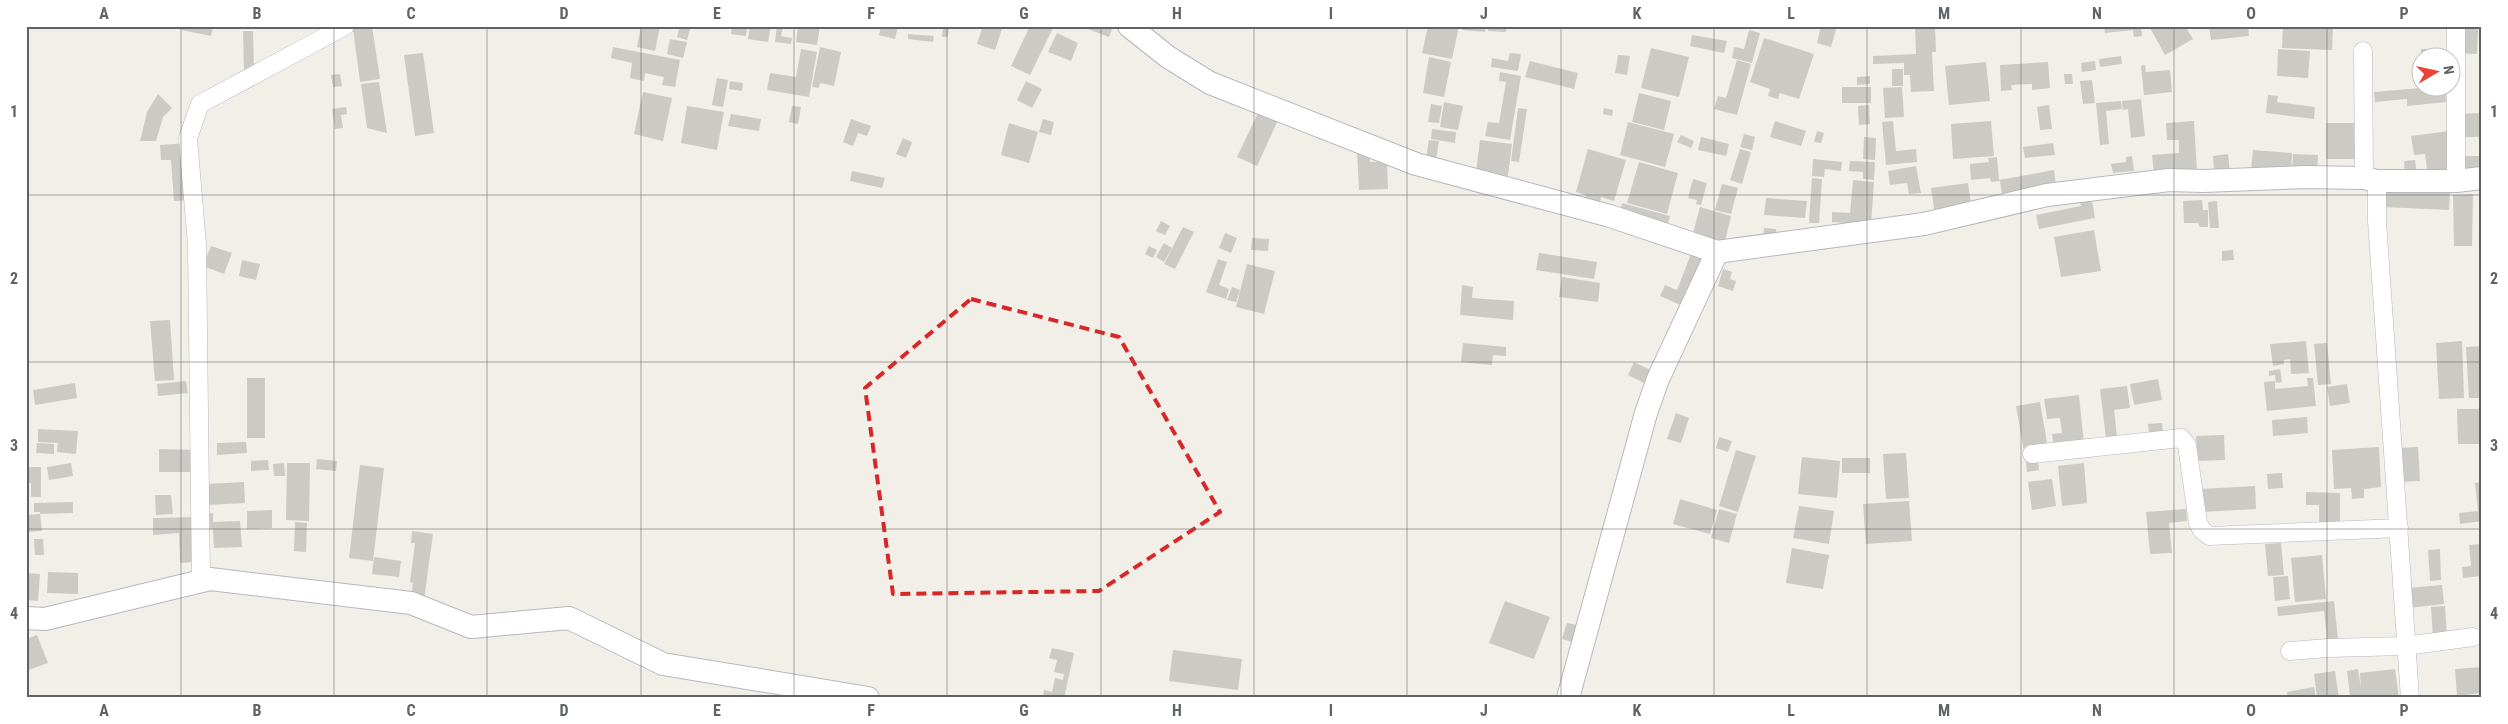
<svg xmlns="http://www.w3.org/2000/svg" width="2508" height="724" font-family="'Roboto Condensed',sans-serif">
<style>
.building{fill:#cccac5}
.lines{fill:none;stroke-linecap:round;stroke-linejoin:round}
.minor-casing{stroke:#b5b8bc;stroke-width:19}
.tertiary-casing{stroke:#b5b8bc;stroke-width:24}
.minor{stroke:#fff;stroke-width:18}
.tertiary{stroke:#fff;stroke-width:22}
.marked{fill:none;stroke:#d62828;stroke-width:4;stroke-dasharray:10 6;stroke-linejoin:round}
.grid{fill:none;stroke:#5f6368;stroke-width:1;stroke-opacity:0.55}
.neatline{fill:none;stroke:#5f6368;stroke-width:2}
.grid-label{font-size:16px;text-anchor:middle;font-weight:bold;fill:#5f6368}
</style>
<rect width="100%" height="100%" fill="#f1efe8"/>
<g class="building">
<polygon points="182,26 207,26 213,27 211,36 181,30"/>
<polygon points="359,26 372,26 380,79 360,82 353,29"/>
<polygon points="641,26 660,26 655,51 637,47"/>
<polygon points="680,26 691,26 687,40 677,37"/>
<polygon points="750,26 771,26 768,42 748,39"/>
<polygon points="777,26 783,26 781,36 792,38 791,44 775,42"/>
<polygon points="798,26 820,26 817,45 796,42"/>
<polygon points="881,26 898,26 895,39 879,35"/>
<polygon points="943,26 949,26 948,37 942,37"/>
<polygon points="983,26 1003,26 995,50 977,44"/>
<polygon points="1030,26 1054,26 1030,75 1011,66"/>
<polygon points="1080,26 1113,26 1109,37"/>
<polygon points="1428,26 1459,26 1452,59 1422,53"/>
<polygon points="1462,26 1486,26 1485,32 1462,30"/>
<polygon points="1488,26 1507,26 1506,32 1488,31"/>
<polygon points="1821,26 1837,26 1831,47 1817,43"/>
<polygon points="1915,26 1935,26 1936,52 1932,52 1934,91 1911,92 1910,75 1904,75 1904,63 1873,64 1873,56 1916,54"/>
<polygon points="2104,26 2141,26 2142,36 2134,37 2133,30 2105,33"/>
<polygon points="2149,26 2185,26 2193,39 2165,55"/>
<polygon points="2209,26 2248,26 2249,36 2211,40"/>
<polygon points="2283,26 2333,26 2332,50 2282,48"/>
<polygon points="2459,26 2478,29 2477,54 2457,53"/>
<polygon points="732,28 747,29 746,36 731,34"/>
<polygon points="1749,30 1760,33 1752,63 1732,58 1734,47 1744,49"/>
<polygon points="243,31 253,31 254,70 244,70"/>
<polygon points="1057,33 1078,43 1071,61 1048,52"/>
<polygon points="908,34 934,36 933,42 908,39"/>
<polygon points="1692,35 1727,41 1724,53 1690,46"/>
<polygon points="1764,38 1814,54 1799,99 1780,93 1778,99 1768,96 1770,89 1750,82"/>
<polygon points="670,39 687,42 683,58 667,54"/>
<polygon points="613,47 680,60 675,87 662,85 664,77 645,73 644,81 630,78 632,63 611,58"/>
<polygon points="820,47 841,52 834,86 820,83 819,88 812,87"/>
<polygon points="1651,48 1689,57 1679,97 1641,88"/>
<polygon points="801,49 817,52 809,97 767,90 770,73 796,77"/>
<polygon points="2278,49 2310,51 2308,78 2277,76"/>
<polygon points="2421,49 2444,49 2445,58 2421,58"/>
<polygon points="423,53 434,133 415,136 404,55"/>
<polygon points="1510,53 1521,54 1518,71 1491,67 1492,58 1508,61"/>
<polygon points="1618,55 1630,56 1627,75 1615,73"/>
<polygon points="2121,56 2122,64 2100,67 2099,59"/>
<polygon points="1429,57 1451,62 1444,97 1423,93"/>
<polygon points="1737,60 1751,64 1737,115 1714,109 1718,96 1726,98"/>
<polygon points="1530,61 1578,73 1574,89 1525,77"/>
<polygon points="2095,61 2096,70 2082,72 2081,63"/>
<polygon points="1986,62 1990,101 1949,105 1945,66"/>
<polygon points="2048,62 2050,88 2032,90 2032,84 2011,85 2012,90 2001,91 2000,65"/>
<polygon points="2145,65 2146,72 2170,70 2172,92 2144,95 2141,66"/>
<rect x="1892" y="69" width="11" height="17"/>
<polygon points="1500,72 1521,76 1510,140 1485,136 1488,122 1499,123 1506,82 1499,81"/>
<polygon points="340,74 342,86 333,87 331,75"/>
<polygon points="2064,74 2072,74 2073,84 2065,84"/>
<polygon points="1870,76 1870,84 1857,85 1857,77"/>
<polygon points="717,78 728,80 723,107 712,105"/>
<polygon points="2092,80 2095,103 2083,104 2080,81"/>
<polygon points="730,81 743,83 742,91 729,89"/>
<polygon points="1026,81 1042,89 1032,108 1017,100"/>
<polygon points="379,82 387,133 367,128 361,84"/>
<rect x="1842" y="87" width="29" height="16"/>
<polygon points="1902,87 1904,117 1885,118 1883,88"/>
<polygon points="2421,88 2445,88 2446,102 2407,106 2407,99 2375,102 2374,92"/>
<polygon points="643,92 672,98 663,141 634,134"/>
<polygon points="1639,93 1671,101 1664,130 1632,122"/>
<polygon points="158,94 172,108 163,117 156,141 140,141 147,112"/>
<polygon points="2268,95 2278,96 2277,102 2315,107 2314,119 2266,113"/>
<polygon points="2141,99 2145,136 2131,138 2128,109 2123,110 2122,101"/>
<polygon points="2121,101 2122,109 2106,111 2109,144 2100,145 2096,103"/>
<polygon points="1444,102 1463,106 1458,130 1440,127"/>
<polygon points="1431,104 1442,106 1439,123 1428,122"/>
<polygon points="1869,105 1870,124 1859,125 1858,106"/>
<polygon points="2049,105 2052,129 2040,130 2037,107"/>
<polygon points="687,106 724,112 717,150 681,143"/>
<polygon points="792,106 801,107 798,124 789,122"/>
<polygon points="346,107 347,114 341,115 343,128 335,129 332,109"/>
<polygon points="1518,108 1527,109 1519,162 1511,161"/>
<polygon points="1604,108 1613,110 1612,116 1603,114"/>
<polygon points="1259,111 1278,120 1257,166 1237,157"/>
<polygon points="2482,113 2482,137 2458,137 2458,114"/>
<polygon points="731,114 761,119 759,131 728,126"/>
<polygon points="851,119 871,126 867,136 858,133 853,146 843,142"/>
<polygon points="1043,119 1054,122 1051,135 1039,132"/>
<polygon points="1775,121 1806,131 1801,146 1770,137"/>
<polygon points="1893,121 1896,151 1916,149 1917,162 1886,165 1882,122"/>
<polygon points="1991,121 1994,156 1953,159 1951,124"/>
<polygon points="2194,121 2197,171 2154,174 2152,155 2179,153 2179,140 2167,140 2166,123"/>
<polygon points="1628,122 1674,134 1665,167 1620,155"/>
<polygon points="1009,123 1038,132 1029,163 1001,155"/>
<polygon points="2326,123 2360,123 2359,159 2326,159"/>
<polygon points="1432,129 1456,132 1455,143 1431,139"/>
<polygon points="1817,131 1824,133 1821,143 1814,142"/>
<polygon points="2449,131 2455,173 2428,177 2425,154 2414,155 2411,136"/>
<polygon points="1744,134 1755,137 1752,150 1740,147"/>
<polygon points="1681,135 1694,141 1691,148 1677,142"/>
<polygon points="1701,137 1729,144 1726,156 1698,150"/>
<polygon points="1864,137 1876,138 1875,160 1863,159"/>
<polygon points="903,138 912,142 906,158 896,154"/>
<polygon points="1429,140 1439,141 1436,160 1426,158"/>
<polygon points="1480,140 1512,144 1508,176 1476,172"/>
<polygon points="187,143 189,200 174,201 171,160 161,160 160,145"/>
<polygon points="2053,143 2055,155 2025,158 2023,147"/>
<polygon points="1588,149 1626,160 1614,201 1601,197 1599,206 1584,202 1586,195 1576,192"/>
<polygon points="1740,149 1751,152 1742,184 1730,180"/>
<polygon points="2253,150 2292,153 2291,173 2251,170"/>
<polygon points="1357,151 1370,151 1370,162 1387,161 1388,189 1359,190"/>
<polygon points="2228,154 2230,173 2214,174 2213,156"/>
<polygon points="2293,154 2318,155 2317,174 2292,173"/>
<polygon points="2132,156 2134,171 2113,173 2111,164 2126,162 2126,157"/>
<polygon points="2461,156 2482,156 2482,173 2461,174"/>
<polygon points="1997,157 1999,180 2054,170 2056,185 2002,194 2000,181 1991,182 1990,178 1971,180 1970,164 1989,162 1988,158"/>
<polygon points="1813,159 1842,162 1841,171 1825,169 1824,177 1812,176"/>
<polygon points="2415,160 2417,175 2405,176 2404,161"/>
<polygon points="1850,161 1875,162 1874,180 1863,179 1863,172 1849,171"/>
<polygon points="1639,162 1678,173 1667,214 1627,203"/>
<polygon points="1916,166 1921,193 1909,194 1907,183 1890,185 1888,171"/>
<polygon points="852,171 885,178 882,188 850,181"/>
<polygon points="1812,178 1822,179 1819,223 1809,223"/>
<polygon points="1693,179 1707,183 1701,205 1696,204 1697,200 1688,198"/>
<polygon points="1853,180 1874,182 1871,225 1832,222 1832,212 1850,213"/>
<polygon points="1968,183 1972,210 1935,215 1931,188"/>
<polygon points="1722,184 1738,188 1731,214 1715,210"/>
<polygon points="2385,189 2450,192 2449,210 2384,207"/>
<polygon points="2473,194 2472,246 2454,246 2453,195"/>
<polygon points="1766,198 1807,201 1805,218 1764,215"/>
<polygon points="2092,200 2095,218 2039,229 2036,215 2081,206 2080,202"/>
<polygon points="2202,200 2203,210 2208,210 2208,227 2200,227 2198,223 2184,223 2183,201"/>
<polygon points="2217,201 2219,228 2210,228 2208,202"/>
<polygon points="1622,203 1670,216 1666,230 1619,216"/>
<polygon points="1700,207 1731,216 1724,245 1692,237"/>
<polygon points="1161,221 1170,226 1165,235 1156,231"/>
<polygon points="1183,227 1194,232 1175,269 1164,264"/>
<polygon points="1764,228 1776,229 1776,238 1763,237"/>
<polygon points="2094,230 2101,271 2061,277 2054,237"/>
<polygon points="1225,233 1237,238 1231,253 1219,248"/>
<polygon points="1252,238 1269,239 1268,251 1251,250"/>
<polygon points="1164,243 1172,248 1164,262 1156,257"/>
<polygon points="211,246 232,253 224,274 203,266"/>
<polygon points="1149,246 1157,250 1153,258 1145,254"/>
<polygon points="2233,250 2234,260 2222,261 2222,251"/>
<polygon points="1539,253 1597,262 1594,279 1536,270"/>
<polygon points="1691,254 1704,259 1685,307 1660,296 1665,285 1677,290"/>
<polygon points="1218,259 1227,262 1219,285 1229,289 1226,299 1206,292"/>
<polygon points="242,260 260,264 256,280 239,276"/>
<polygon points="1247,264 1275,271 1264,314 1236,307"/>
<polygon points="1723,269 1732,272 1730,279 1736,281 1733,291 1718,286"/>
<polygon points="1562,277 1600,283 1598,302 1559,297"/>
<polygon points="1462,285 1473,287 1472,298 1514,301 1513,320 1460,315"/>
<polygon points="1232,287 1240,290 1236,302 1227,300"/>
<polygon points="170,320 174,380 155,381 150,321"/>
<polygon points="2306,341 2309,373 2291,374 2290,359 2284,360 2284,364 2273,366 2270,344"/>
<polygon points="2462,341 2464,398 2439,399 2436,343"/>
<polygon points="1463,343 1506,347 1506,356 1493,355 1492,365 1461,362"/>
<polygon points="2327,343 2331,384 2318,385 2314,344"/>
<polygon points="2482,346 2482,398 2469,398 2466,347"/>
<polygon points="1634,362 1657,373 1650,386 1628,375"/>
<polygon points="2280,369 2282,382 2276,383 2275,375 2269,376 2269,371"/>
<rect x="247" y="378" width="18" height="60"/>
<polygon points="2307,378 2313,378 2316,406 2267,411 2264,382 2275,381 2275,389 2308,386"/>
<polygon points="2158,379 2162,400 2134,405 2130,384"/>
<polygon points="186,381 188,393 158,396 157,384"/>
<polygon points="75,383 77,398 35,405 33,390"/>
<polygon points="2347,384 2350,403 2330,406 2327,387"/>
<polygon points="2127,386 2130,408 2114,410 2117,437 2106,438 2100,389"/>
<polygon points="2079,395 2084,445 2054,448 2052,434 2062,433 2060,418 2047,419 2044,399"/>
<polygon points="2040,402 2048,448 2024,452 2016,406"/>
<polygon points="2457,409 2482,409 2482,444 2458,444"/>
<polygon points="1676,413 1689,418 1681,443 1667,439"/>
<polygon points="2307,417 2308,433 2273,436 2272,420"/>
<polygon points="2162,423 2163,434 2149,435 2148,424"/>
<polygon points="38,429 78,431 76,454 57,452 58,443 38,442"/>
<polygon points="2224,435 2225,460 2198,461 2196,436"/>
<polygon points="1719,437 1732,441 1728,452 1716,448"/>
<polygon points="246,442 247,453 217,455 217,443"/>
<polygon points="37,443 54,444 54,454 36,453"/>
<polygon points="2379,447 2381,487 2364,489 2364,498 2352,499 2351,488 2334,489 2332,450"/>
<polygon points="2418,447 2420,481 2400,482 2397,448"/>
<polygon points="159,449 197,450 197,472 159,472"/>
<polygon points="1736,450 1756,456 1738,512 1719,506"/>
<polygon points="1906,453 1909,498 1886,499 1883,454"/>
<polygon points="1802,457 1840,461 1837,498 1798,494"/>
<rect x="1842" y="458" width="28" height="15"/>
<polygon points="317,459 337,461 336,471 316,469"/>
<polygon points="268,460 269,470 251,471 251,461"/>
<polygon points="2038,460 2039,470 2027,472 2026,462"/>
<polygon points="71,463 73,476 49,480 47,467"/>
<polygon points="284,463 285,476 274,476 273,464"/>
<polygon points="287,463 310,463 309,521 286,520"/>
<polygon points="2084,463 2087,503 2062,506 2058,466"/>
<polygon points="360,465 384,468 373,561 349,558"/>
<polygon points="26,467 41,467 41,497 31,497 31,483 26,483"/>
<polygon points="2282,473 2283,488 2268,489 2267,474"/>
<polygon points="2052,479 2056,506 2032,510 2028,482"/>
<polygon points="244,482 245,503 207,505 206,484"/>
<polygon points="2482,482 2482,521 2460,524 2459,513 2478,511 2475,483"/>
<polygon points="2255,486 2256,509 2201,512 2200,489"/>
<polygon points="2306,492 2340,493 2340,528 2319,527 2319,505 2306,505"/>
<polygon points="155,495 171,495 173,514 156,515"/>
<polygon points="1680,499 1717,510 1710,534 1673,524"/>
<polygon points="1909,501 1912,541 1866,544 1863,504"/>
<polygon points="73,502 73,513 40,514 40,512 34,512 34,503"/>
<polygon points="1799,506 1834,511 1829,544 1793,538"/>
<polygon points="1719,509 1737,514 1729,543 1711,538"/>
<polygon points="2186,509 2187,521 2169,523 2172,553 2150,554 2146,512"/>
<polygon points="272,510 272,528 247,529 247,511"/>
<polygon points="203,513 213,513 213,522 240,521 242,547 214,548 213,529 203,529"/>
<polygon points="40,514 42,531 26,532 26,515"/>
<polygon points="196,517 197,562 180,563 179,533 153,535 153,518"/>
<polygon points="295,522 307,523 306,552 294,551"/>
<polygon points="412,531 433,534 424,600 410,601 413,583 410,582 415,543 411,543"/>
<polygon points="34,539 43,539 44,555 35,555"/>
<polygon points="2281,543 2284,575 2268,576 2265,544"/>
<polygon points="2482,544 2482,576 2463,578 2462,567 2471,566 2469,545"/>
<polygon points="1792,548 1829,555 1823,589 1786,583"/>
<polygon points="2440,549 2441,580 2430,581 2428,550"/>
<polygon points="2322,555 2326,599 2295,602 2291,558"/>
<polygon points="374,557 401,561 399,577 372,574"/>
<polygon points="48,572 78,573 78,594 47,593"/>
<polygon points="26,573 40,574 38,601 26,600"/>
<polygon points="2288,576 2290,599 2275,601 2273,577"/>
<polygon points="2442,585 2444,604 2408,608 2407,588"/>
<polygon points="1505,601 1550,617 1534,659 1489,643"/>
<polygon points="2334,601 2338,639 2327,640 2324,611 2278,616 2277,607"/>
<polygon points="2445,606 2447,638 2433,639 2431,607"/>
<polygon points="1567,623 1577,625 1572,642 1562,639"/>
<polygon points="37,635 48,663 26,671 26,639"/>
<polygon points="1052,648 1074,653 1064,698 1043,698 1044,690 1052,692 1055,678 1063,680 1064,674 1054,672 1057,660 1049,658"/>
<polygon points="1173,650 1242,659 1238,690 1169,681"/>
<polygon points="2482,667 2482,693 2457,696 2455,669"/>
<polygon points="2358,669 2361,689 2360,673 2395,669 2399,698 2346,698 2350,696 2347,671"/>
<polygon points="2335,671 2339,698 2317,698 2314,674"/>
<polygon points="2314,687 2316,698 2288,698 2287,692"/>
</g>
<g class="lines">
<g class="minor-casing">
<g id="minor">
<polyline points="2456,26 2456,181"/>
<polyline points="2363,51 2364,178"/>
<polyline points="2377,181 2377,221 2410,698"/>
<polyline points="2032,454 2181,438 2187,445 2198,523 2202,530 2209,536 2399,528"/>
<polyline points="201,582 197,245 188,138 200,104 345,26"/>
<polyline points="2290,651 2328,648 2405,646 2473,637"/>
</g>
</g>
<g class="tertiary-casing">
<g id="tertiary">
<polyline points="1129,26 1168,57 1210,83 1416,164 1610,216 1717,252 1924,224 2047,195 2169,180 2203,181 2305,177 2364,178 2377,181 2456,181 2482,178"/>
<polyline points="26,618 45,619 210,579 411,603 471,627 569,618 663,664 868,698"/>
<polyline points="1568,698 1646,413 1658,379 1717,252"/>
</g>
</g>
<use href="#minor" class="minor"/>
<use href="#tertiary" class="tertiary"/>
</g>
<path class="marked" d="M971,299L1119,337L1220,512L1099,591L893,594L865,388Z"/>
<path class="grid" d="M181,26V698M334,26V698M487,26V698M641,26V698M794,26V698M947,26V698M1101,26V698M1254,26V698M1407,26V698M1561,26V698M1714,26V698M1867,26V698M2021,26V698M2174,26V698M2327,26V698M26,195H2482M26,362H2482M26,529H2482"/>
<rect width="2508" height="724" fill="none" stroke="#ffffff" stroke-width="55"/>
<g transform="translate(2436 72) rotate(81)"><circle r="24" fill="#ffffff" stroke="#bfc1c3"/>
<path d="M0-4L9 19L0 12L-9 19Z" fill="#ea4335"/>
<text y="-8" font-size="14" font-weight="bold" text-anchor="middle" fill="#5f6368">N</text>
</g>
<rect x="28" y="28" width="2452" height="668" class="neatline"/>
<g class="grid-label">
<text x="104" y="19">A</text>
<text x="257" y="19">B</text>
<text x="411" y="19">C</text>
<text x="564" y="19">D</text>
<text x="717" y="19">E</text>
<text x="871" y="19">F</text>
<text x="1024" y="19">G</text>
<text x="1177" y="19">H</text>
<text x="1331" y="19">I</text>
<text x="1484" y="19">J</text>
<text x="1637" y="19">K</text>
<text x="1791" y="19">L</text>
<text x="1944" y="19">M</text>
<text x="2097" y="19">N</text>
<text x="2251" y="19">O</text>
<text x="2404" y="19">P</text>
<text x="14" y="117">1</text>
<text x="2494" y="117">1</text>
<text x="14" y="284">2</text>
<text x="2494" y="284">2</text>
<text x="14" y="451">3</text>
<text x="2494" y="451">3</text>
<text x="14" y="619">4</text>
<text x="2494" y="619">4</text>
<text x="104" y="716">A</text>
<text x="257" y="716">B</text>
<text x="411" y="716">C</text>
<text x="564" y="716">D</text>
<text x="717" y="716">E</text>
<text x="871" y="716">F</text>
<text x="1024" y="716">G</text>
<text x="1177" y="716">H</text>
<text x="1331" y="716">I</text>
<text x="1484" y="716">J</text>
<text x="1637" y="716">K</text>
<text x="1791" y="716">L</text>
<text x="1944" y="716">M</text>
<text x="2097" y="716">N</text>
<text x="2251" y="716">O</text>
<text x="2404" y="716">P</text>
</g>
</svg>
